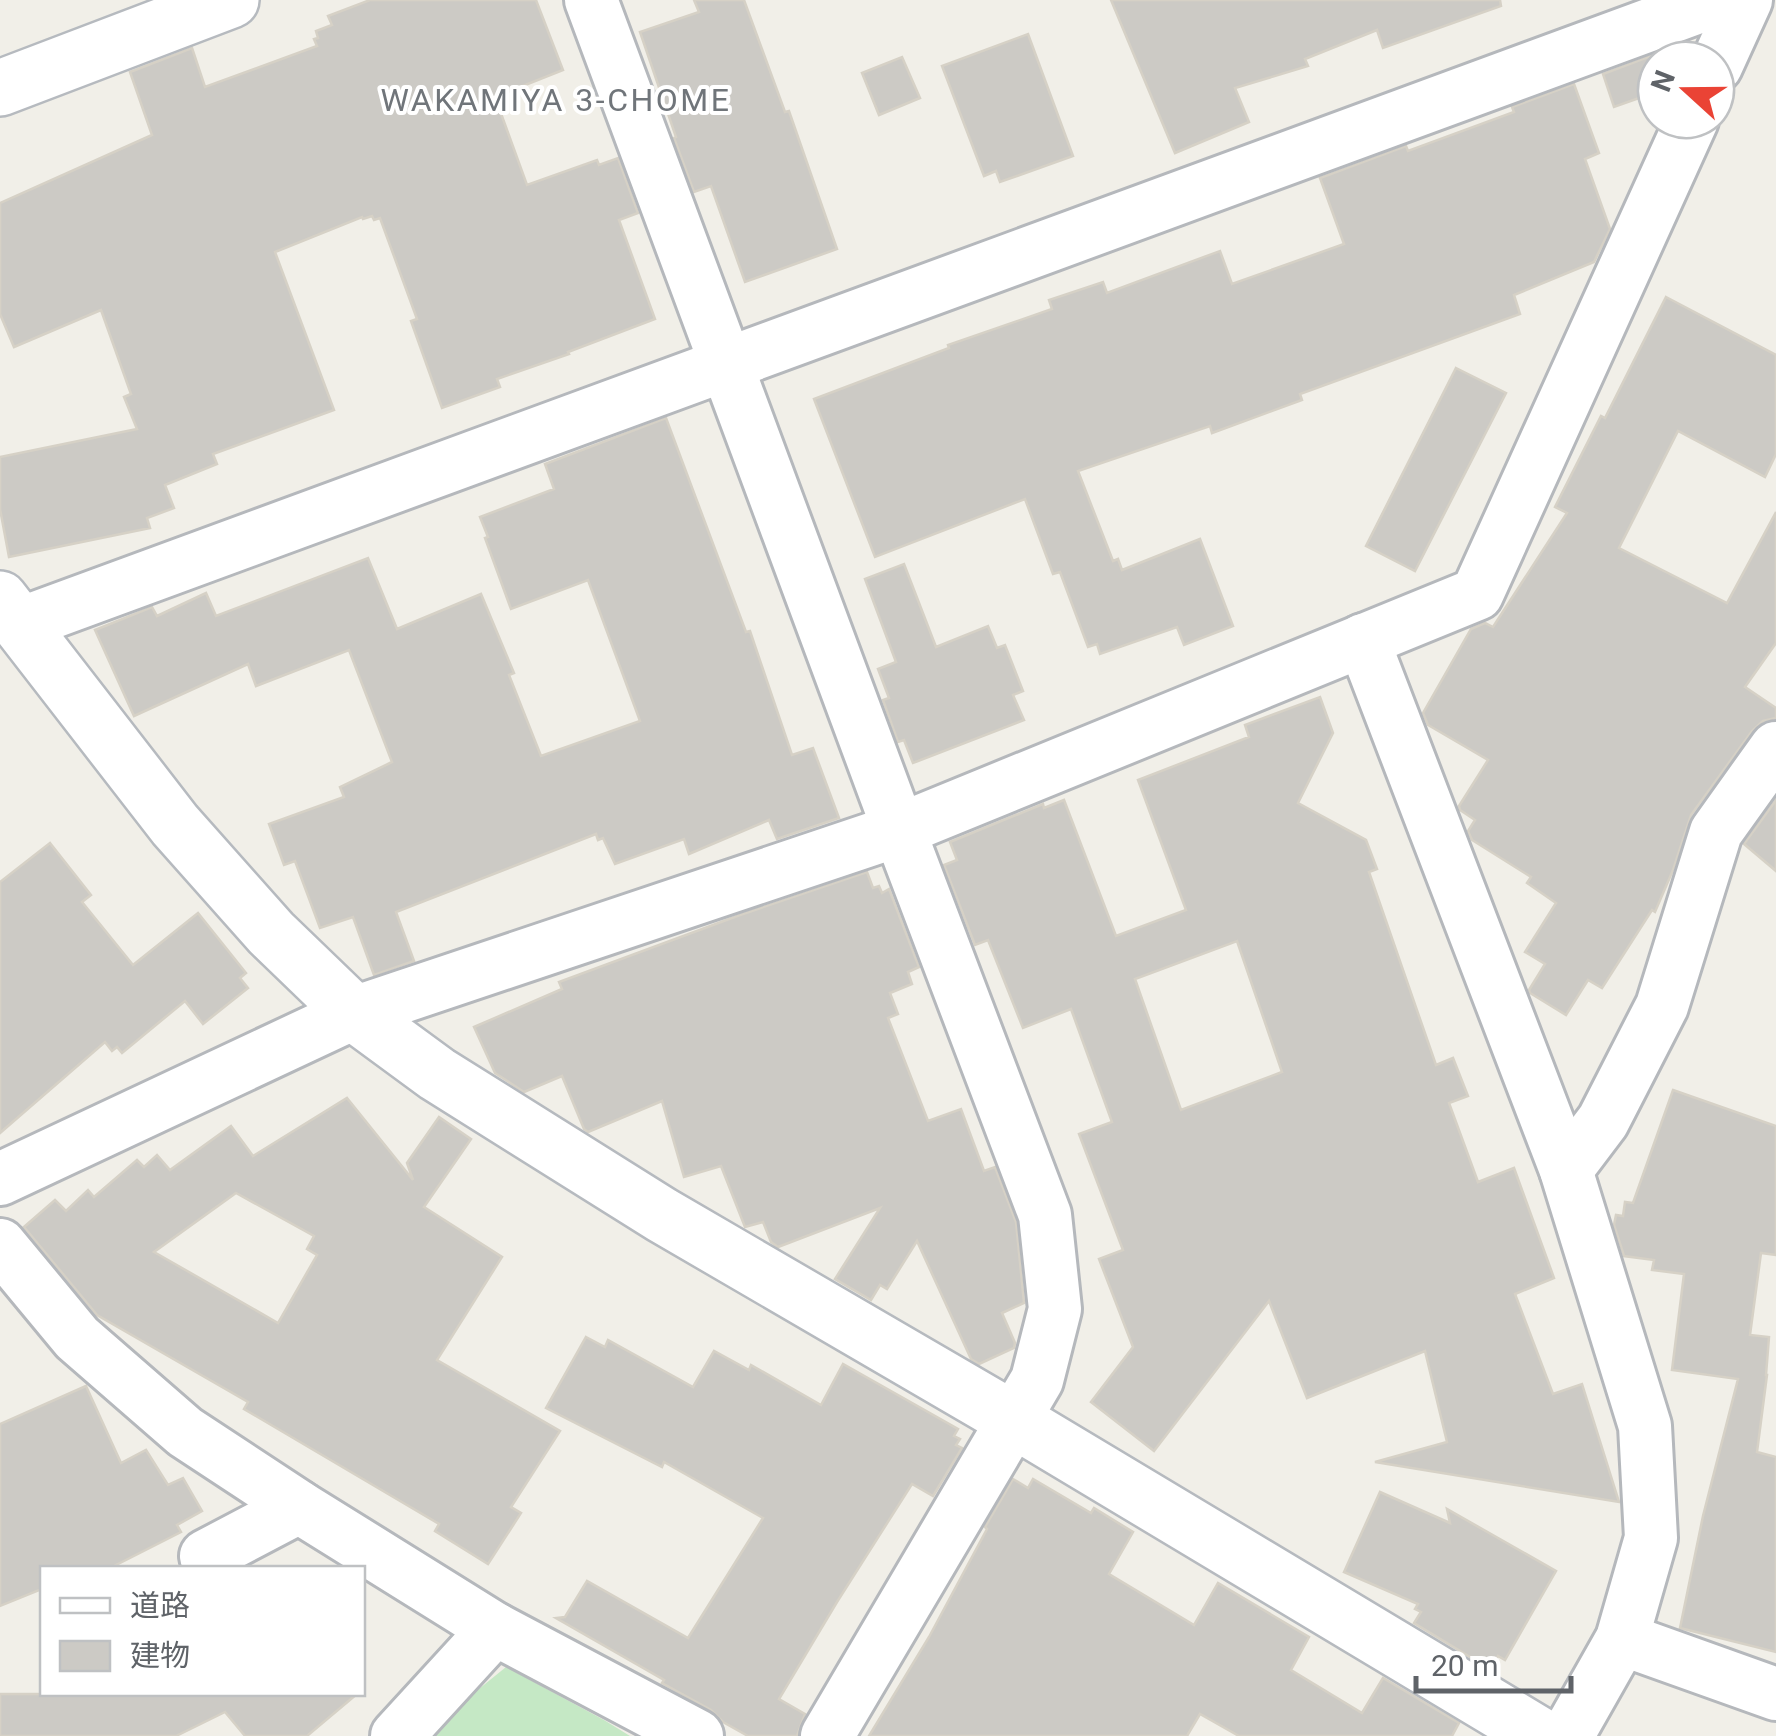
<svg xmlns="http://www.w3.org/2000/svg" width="1776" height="1736" font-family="Roboto,'Noto Sans JP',sans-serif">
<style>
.green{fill:#c5e8c5}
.building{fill:#cccac5;stroke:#d6d1c6;stroke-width:2.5;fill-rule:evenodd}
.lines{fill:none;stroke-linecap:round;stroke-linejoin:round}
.street-casing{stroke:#b5b8bc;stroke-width:58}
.secondary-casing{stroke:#b6babf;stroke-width:60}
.street{stroke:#fff;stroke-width:52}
.secondary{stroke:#fff;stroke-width:55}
.labels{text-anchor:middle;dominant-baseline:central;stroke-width:8;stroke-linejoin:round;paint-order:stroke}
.neighbourhood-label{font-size:32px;letter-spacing:2.5px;fill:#70757a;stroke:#fff}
</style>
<rect width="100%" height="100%" fill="#f1efe8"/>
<polygon class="green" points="506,1667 604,1720 630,1736 435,1736 469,1697"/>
<g class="building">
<polygon points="370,0 536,0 563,70 495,97 527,185 597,160 599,165 618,158 638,213 619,220 655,319 568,352 569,354 497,379 500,387 442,408 411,321 417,319 380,218 374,220 372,216 363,219 362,217 275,252 334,410 213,454 217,464 165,485 174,508 147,518 150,528 9,557 0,509 0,457 137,429 124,397 131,394 101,310 14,347 0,314 0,203 152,135 130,72 192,48 205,87 317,46 314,39 318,38 316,31 332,25 328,16"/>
<polygon points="694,0 744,0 785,112 789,111 837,249 745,282 711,186 694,192 674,138 676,137 640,32 699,12"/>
<polygon points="1111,0 1500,0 1501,6 1383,48 1377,30 1305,59 1308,66 1235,88 1249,122 1175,153"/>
<polygon points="1028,34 1073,156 1000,182 996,171 984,176 942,66"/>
<polygon points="1656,54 1656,92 1614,107 1603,74"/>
<polygon points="902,57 920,98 879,115 862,73"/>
<polygon points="1574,84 1599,153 1585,159 1610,229 1594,262 1514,295 1520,314 1300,394 1302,400 1212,433 1210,426 1078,471 1113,561 1118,559 1122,570 1200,539 1233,626 1184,645 1177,627 1100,654 1097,644 1088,647 1060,572 1053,574 1025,499 875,557 814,399 949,348 948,345 1052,309 1049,300 1103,282 1107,293 1220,251 1232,284 1344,244 1320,178 1406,146 1408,151 1514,112 1512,107"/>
<polygon points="1666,297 1776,355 1776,454 1765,477 1678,431 1619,548 1727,603 1776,512 1776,643 1745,687 1776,708 1776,718 1763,721 1752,731 1691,815 1673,870 1655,912 1652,910 1602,988 1588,980 1566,1015 1530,993 1529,990 1545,964 1525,952 1556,903 1527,883 1531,877 1472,840 1468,831 1475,820 1460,810 1459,806 1488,760 1428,725 1423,713 1471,629 1485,623 1493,627 1567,513 1555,507 1601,416 1605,418"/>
<polygon points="1456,368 1506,393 1415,571 1366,546"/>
<polygon points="666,418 746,632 750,631 792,755 813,748 839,818 777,839 769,820 689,854 684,839 615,864 603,838 598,840 596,834 396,912 414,961 374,975 353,917 320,928 295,861 284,865 269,824 344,797 340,787 392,762 349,650 256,686 248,664 134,716 95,630 152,607 157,616 206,593 216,616 368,558 397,629 481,594 514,673 509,675 541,756 640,721 588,580 511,609 485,538 488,537 480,517 554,489 545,464"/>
<polygon points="904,564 936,647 988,626 997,648 1005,645 1023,691 1013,695 1024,720 913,763 904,740 898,742 883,700 889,698 878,669 896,662 865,579"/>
<path d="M1320,697L1333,733L1298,803L1366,840L1377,869L1369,872L1436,1065L1453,1058L1468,1096L1449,1103L1478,1182L1514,1168L1554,1278L1515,1294L1553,1394L1582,1384L1619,1502L1375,1462L1447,1442L1425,1351L1307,1398L1269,1301L1154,1451L1091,1402L1133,1347L1099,1259L1123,1250L1079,1134L1112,1122L1071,1009L1023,1028L988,940L975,945L944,865L957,860L950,842L1043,804L1044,808L1064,800L1116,936L1186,910L1138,780L1249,737L1245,725ZM1237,941L1282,1072L1181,1110L1135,979Z"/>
<polygon points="1776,800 1776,871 1744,844"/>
<polygon points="50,843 91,895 82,902 133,965 198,913 246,973 240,978 248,988 203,1024 185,1001 122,1053 117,1047 112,1051 105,1042 0,1133 0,882"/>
<polygon points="867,872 873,888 879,886 882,893 889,889 919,967 908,972 912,984 890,993 898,1014 888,1018 928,1121 961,1109 984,1171 995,1167 1016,1222 1024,1303 1002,1313 1015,1343 1014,1348 979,1364 971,1359 917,1241 887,1289 880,1285 871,1300 835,1279 880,1208 778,1247 771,1242 763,1222 745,1227 721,1166 684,1177 662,1101 588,1132 584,1129 562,1076 524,1092 495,1073 474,1027 562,989 559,982 740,915"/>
<polygon points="1673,1090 1776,1126 1776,1255 1761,1253 1750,1335 1769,1337 1766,1375 1767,1375 1757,1452 1776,1457 1776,1652 1680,1628 1703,1516 1738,1379 1672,1370 1684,1274 1652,1270 1654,1260 1624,1256 1614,1225 1616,1215 1623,1216 1625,1202 1633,1203"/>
<path d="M347,1098L413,1180L407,1163L439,1117L471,1139L424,1207L502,1257L437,1360L560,1431L511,1507L521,1513L488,1564L435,1531L439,1524L244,1409L248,1402L97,1315L24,1227L55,1200L66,1211L88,1190L94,1197L137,1160L144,1167L157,1155L170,1170L231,1126L253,1156ZM236,1193L314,1236L307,1249L317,1255L278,1323L154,1252Z"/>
<polygon points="586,1337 605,1347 608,1340 693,1387 714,1351 749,1370 751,1365 821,1405 843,1364 958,1429 954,1436 960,1439 956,1445 962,1448 933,1496 912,1484 837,1602 779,1699 805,1714 797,1736 748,1736 723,1722 711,1710 662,1683 664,1680 556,1618 565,1617 587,1581 688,1638 763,1518 664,1462 662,1467 546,1408"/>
<polygon points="86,1386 121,1463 146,1450 168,1485 183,1478 202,1511 177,1525 181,1532 110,1568 42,1568 42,1589 0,1606 0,1424"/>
<polygon points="1013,1479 1028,1488 1033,1479 1091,1513 1094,1508 1133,1532 1109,1574 1194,1625 1218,1583 1309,1637 1291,1670 1362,1713 1383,1678 1459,1723 1452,1736 1239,1736 1200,1714 1187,1736 869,1736 929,1637 987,1529 985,1527"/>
<polygon points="1380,1492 1450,1523 1447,1509 1556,1571 1505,1660 1498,1656 1490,1669 1414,1623 1421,1612 1415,1609 1418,1604 1344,1572"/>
<polygon points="0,1694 357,1694 307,1736 245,1736 225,1712 176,1736 0,1736"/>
</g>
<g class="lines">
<g class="street-casing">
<g id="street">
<polyline points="591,0 899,830 1045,1215 1055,1309 1037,1380 827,1736"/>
<polyline points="1716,66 1746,0"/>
<polyline points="20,624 1717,0"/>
<polyline points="1363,640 1566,1170 1645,1426 1651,1538 1622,1639 1567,1736"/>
<polyline points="1566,1170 1603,1121 1662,1006 1716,832 1776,748"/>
<polyline points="0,1179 354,1013 899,830 1477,594 1692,120"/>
<polyline points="0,1245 77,1338 185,1432 299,1507 495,1629 697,1736"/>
<polyline points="206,1556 299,1507"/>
<polyline points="1622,1639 1776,1694"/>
<polyline points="397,1736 495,1629"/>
</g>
</g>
<g class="secondary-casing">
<g id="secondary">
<polyline points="0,88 231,0"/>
<polyline points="0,599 175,825 271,933 354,1013 437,1074 662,1215 1014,1420 1541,1736"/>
</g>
</g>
<use href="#street" class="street"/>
<use href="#secondary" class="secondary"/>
</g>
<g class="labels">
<g class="neighbourhood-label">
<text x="556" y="100">WAKAMIYA 3-CHOME</text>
</g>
</g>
<rect x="40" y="1566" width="325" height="130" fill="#ffffff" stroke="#bfc1c3" stroke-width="2.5"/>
<rect x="60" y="1598" width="50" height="15" fill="#ffffff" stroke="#bfc1c3" stroke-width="2.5"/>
<text x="130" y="1616" font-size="30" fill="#5f6368">道路</text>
<rect x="60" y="1641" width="50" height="30" fill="#cccac5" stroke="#bfc1c3" stroke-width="2.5"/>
<text x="130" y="1666" font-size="30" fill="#5f6368">建物</text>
<g transform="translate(1686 90) rotate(291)"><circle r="48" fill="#ffffff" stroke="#bfc1c3" stroke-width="2.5"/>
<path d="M0-8L18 38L0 25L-18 38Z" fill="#ea4335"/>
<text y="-15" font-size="28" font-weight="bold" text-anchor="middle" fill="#5f6368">N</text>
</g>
<path d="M1416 1676v15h155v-15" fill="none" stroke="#5f6368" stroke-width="5"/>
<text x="1431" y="1676" font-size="30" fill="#5f6368" stroke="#ffffff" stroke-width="8" paint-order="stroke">20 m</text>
</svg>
